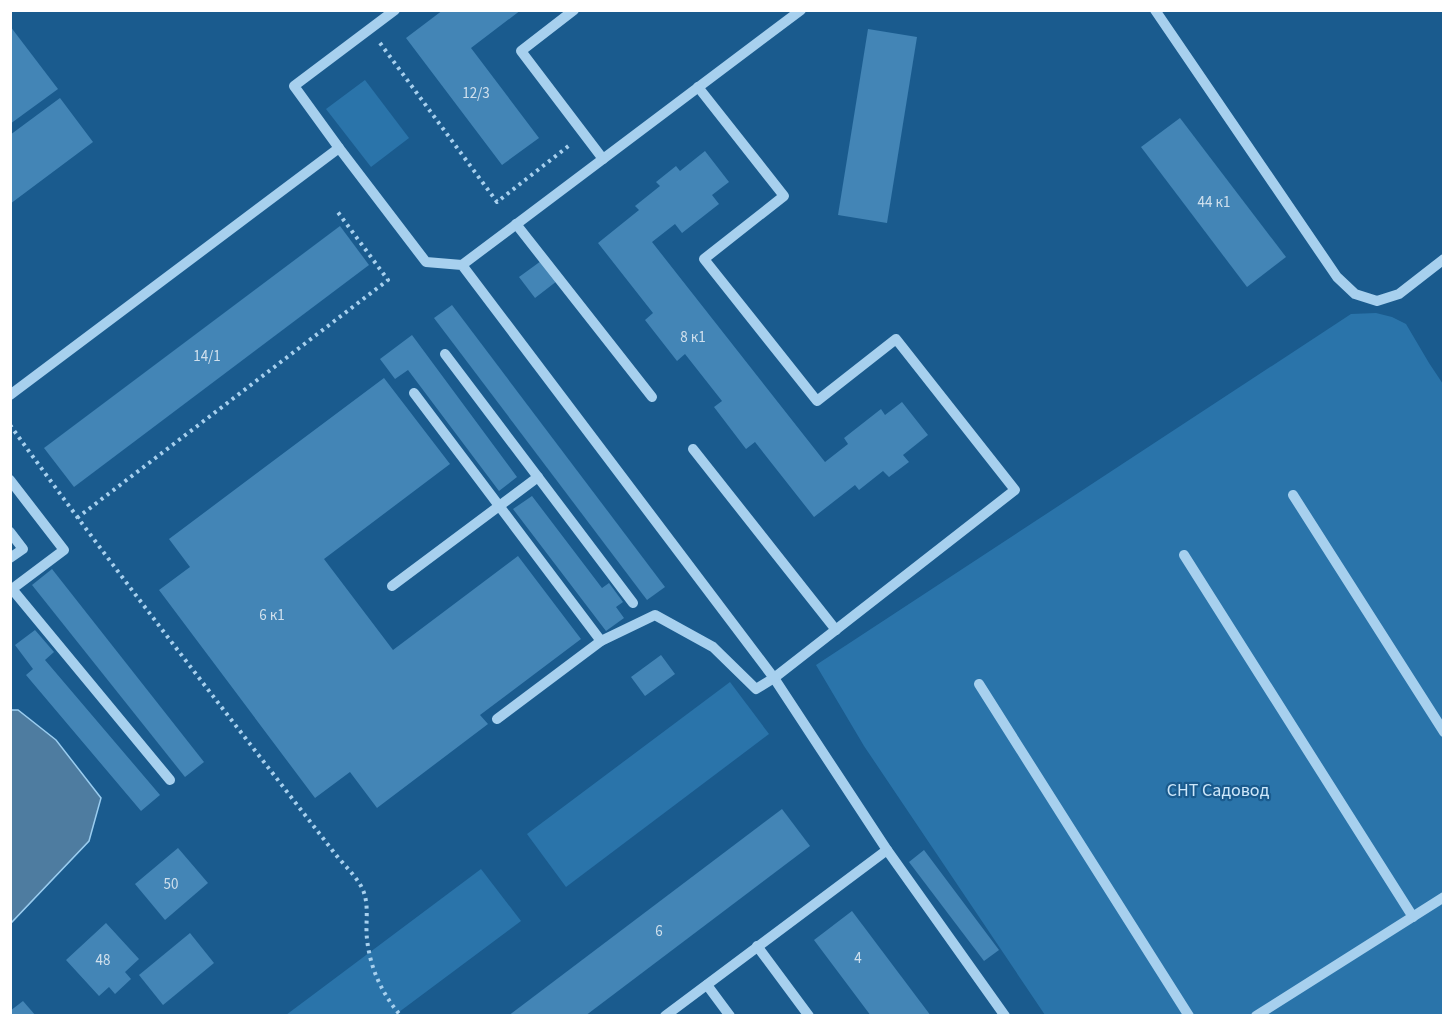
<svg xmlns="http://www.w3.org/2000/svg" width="1454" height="1026" font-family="'Source Sans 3',sans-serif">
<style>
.green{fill:#2a74aa}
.water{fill:#4e7ca0;stroke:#9acdf0;stroke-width:1.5}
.building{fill:#4385b6}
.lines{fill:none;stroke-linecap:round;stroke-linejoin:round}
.path{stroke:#a7d0ee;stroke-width:4;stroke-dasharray:3 4.5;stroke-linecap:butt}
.minor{stroke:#a7d0ee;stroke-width:10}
.labels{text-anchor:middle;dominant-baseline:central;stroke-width:4.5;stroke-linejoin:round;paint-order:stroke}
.number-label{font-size:15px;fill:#d0e0ed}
.park-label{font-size:18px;fill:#cde7fa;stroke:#1a5b8e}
</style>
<rect width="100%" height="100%" fill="#1a5b8e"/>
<g class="green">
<polygon points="365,80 409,138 371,167 326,109"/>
<polygon points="1376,313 1392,317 1406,324 1429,363 1443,384 1443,1015 1045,1015 864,746 816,665 1351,314"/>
<polygon points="730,682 769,734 566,887 527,834"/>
<polygon points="481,869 521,921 395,1015 286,1015"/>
</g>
<polygon class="water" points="11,710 18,710 56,740 101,798 89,841 11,923"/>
<g class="building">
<polygon points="443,10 521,10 471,48 539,138 502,165 406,38"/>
<polygon points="10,26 58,89 10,124"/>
<polygon points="868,29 917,37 887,223 838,215"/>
<polygon points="60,98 93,142 10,204 10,135"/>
<polygon points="1180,118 1286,257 1247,287 1141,147"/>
<polygon points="705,151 729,182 712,195 719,204 682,233 675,224 652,242 825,462 848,444 844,438 881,409 885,415 902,402 928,435 903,455 909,462 889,477 883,471 859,490 855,485 814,517 755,442 746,449 714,407 722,401 685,354 677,361 645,320 653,313 598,243 639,210 635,206 660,186 656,182 676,166 680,171"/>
<polygon points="340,226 369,265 74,487 44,448"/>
<polygon points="541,261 557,281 535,298 519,277"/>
<polygon points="452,305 665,587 647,600 434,318"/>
<polygon points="412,335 517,477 499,491 408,370 395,379 380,359"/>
<polygon points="384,378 450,464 324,559 393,650 518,556 581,639 480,715 488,724 377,808 350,772 315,798 159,590 190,567 169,539"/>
<polygon points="532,496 602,588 609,583 623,602 616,607 624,618 606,631 513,509"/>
<polygon points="52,569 204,762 185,777 32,585"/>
<polygon points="35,630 54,652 45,660 160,795 141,811 26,675 33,669 15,645"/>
<polygon points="661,655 675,674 645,696 631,677"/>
<polygon points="782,809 810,846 585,1016 508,1016"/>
<polygon points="178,848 208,883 165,920 135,884"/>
<polygon points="924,850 999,950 984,961 909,862"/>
<polygon points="852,911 931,1016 871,1016 814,940"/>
<polygon points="106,923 139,959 125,972 131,979 115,994 109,987 99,996 66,960"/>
<polygon points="190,933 214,963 163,1005 139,975"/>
<polygon points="23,1001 36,1016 10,1016 10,1011"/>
</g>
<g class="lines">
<g class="path">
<polyline points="380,43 497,202 571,144"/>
<path d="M10,425C115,571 226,713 336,855C345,866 356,876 362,888C370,904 365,923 367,939C370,968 382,994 401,1016"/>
<polyline points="77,518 388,280 337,211"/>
</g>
<g class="minor">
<polyline points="395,10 294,86 339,148 426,262 462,265 774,678 887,850 1005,1016"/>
<polyline points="574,10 521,51 603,159"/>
<polyline points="1155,10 1337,277 1355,294 1377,301 1399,294 1444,259"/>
<polyline points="516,224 652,397"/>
<polyline points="462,265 801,10"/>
<polyline points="445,354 633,603"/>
<polyline points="414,393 601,641"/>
<polyline points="10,395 339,148"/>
<polyline points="693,449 836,630"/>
<polyline points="10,480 64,550 12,589 170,780"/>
<polyline points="1293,495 1444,732"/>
<polyline points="10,532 23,549 10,558"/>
<polyline points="1184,555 1413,917"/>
<polyline points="392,586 538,477"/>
<polyline points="979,684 1189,1016"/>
<polyline points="497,719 601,641 655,615 713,647 756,689 774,678 1015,490 896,339 817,401 704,259 784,196 698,87"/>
<polyline points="757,946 809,1016"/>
<polyline points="707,985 730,1016"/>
<polyline points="665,1016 887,850"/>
<polyline points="1256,1016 1444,897"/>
</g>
</g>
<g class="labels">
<g class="number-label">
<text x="476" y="93">12/3</text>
<text x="1214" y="202">44 к1</text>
<text x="693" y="337">8 к1</text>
<text x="207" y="356">14/1</text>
<text x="272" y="615">6 к1</text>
<text x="171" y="884">50</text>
<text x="659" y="931">6</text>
<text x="858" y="958">4</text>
<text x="103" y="960">48</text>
</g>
<g class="park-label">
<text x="1218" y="790">СНТ Садовод</text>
</g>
</g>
<rect width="1454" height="1026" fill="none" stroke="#ffffff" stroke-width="24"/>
</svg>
